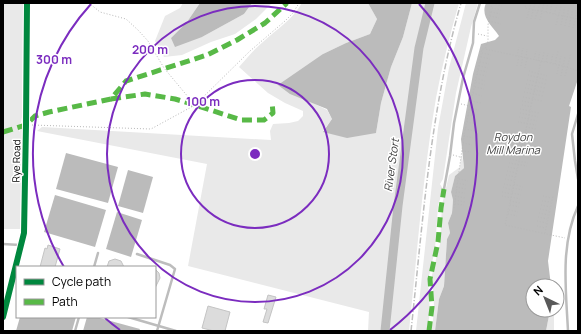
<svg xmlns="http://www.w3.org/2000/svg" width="581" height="334" font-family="Manrope,sans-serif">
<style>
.green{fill:#e9e9e9}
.water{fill:#bbb}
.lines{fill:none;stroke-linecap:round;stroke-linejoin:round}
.river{stroke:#bbb;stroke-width:9}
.building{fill:#dcdcdc;stroke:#c4c4c4}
.path{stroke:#b8b8b8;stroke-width:1;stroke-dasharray:1 2;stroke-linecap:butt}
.service{stroke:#bdbdbd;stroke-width:2.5}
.minor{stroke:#bdbdbd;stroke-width:5}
.rail{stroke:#bdbdbd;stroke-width:1.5;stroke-dasharray:6 2 1 2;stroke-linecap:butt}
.quiet{stroke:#58b947;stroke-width:5;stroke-dasharray:10 5;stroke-linecap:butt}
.cycleway-casing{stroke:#fff;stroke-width:8}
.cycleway{stroke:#00873e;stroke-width:6}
.ring{fill:none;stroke:#7b2cbf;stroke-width:2}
.labels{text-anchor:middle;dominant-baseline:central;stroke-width:3;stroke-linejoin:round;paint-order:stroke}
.street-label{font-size:10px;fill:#000;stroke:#fff}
.water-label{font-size:11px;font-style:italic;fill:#3f3f3f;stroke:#fff}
.centre{fill:#7b2cbf;stroke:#fff;stroke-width:2}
.ring-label{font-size:12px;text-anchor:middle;font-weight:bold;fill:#7b2cbf;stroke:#fff;stroke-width:3;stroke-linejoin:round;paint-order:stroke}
</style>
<rect width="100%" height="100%" fill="#fff"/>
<g class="green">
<polygon points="3,3 23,3 22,117 19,132 22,128 20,229 3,229"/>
<polygon points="183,3 200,3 187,22 171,38 202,37 244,14 252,3 272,3 256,19 235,34 211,42 182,55 164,57 155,41 165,16 180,8"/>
<path d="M302,3H368L377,19L370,34L346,43L323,54L313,103L327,110L332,119L323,131L376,133L381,103L391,67L403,37L412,3H459C450,34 442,66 436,98C423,175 417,253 409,331H368L369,312L188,266L207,164L37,131L42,127L271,140L270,131L273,124L289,123L298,121L303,116V111L285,103L268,93L239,67C247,58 254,49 263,42C277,29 292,20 302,3Z"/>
<polygon points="466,3 478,3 471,27 456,93 443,179 440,184 443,189 438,206 435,249 428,281 430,312 427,331 416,331 438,128 449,68"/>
<polygon points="461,156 462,156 464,168 455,176 451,192 453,200 452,213 448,223 450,233 447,239 444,286 439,299 435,331 431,331 433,320 434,306 432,275 440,244 442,205 449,175 460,167"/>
<polygon points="550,310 554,310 554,331 546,331"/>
</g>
<g class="water">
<polygon points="200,3 252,3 244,14 202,37 175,47 171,38 187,22"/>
<polygon points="368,3 412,3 403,37 391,67 381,103 376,133 347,138 323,132 332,119 327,109 290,94 278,85 323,54 346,43 370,34 377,19"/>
<path d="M486,3H578V79L569,106L571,107L548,261L551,286H533V310H550L546,331H435L439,299L444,286L447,239L450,233L448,223L452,213L453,200L451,192L455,176L464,168L461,139L473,74L481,44L495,40L499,36C492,25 480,17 486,3Z"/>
<polygon points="66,153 118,167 108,203 56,189"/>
<polygon points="128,170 153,177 143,213 118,206"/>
<polygon points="55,195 106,210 95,247 44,232"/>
<polygon points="117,212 142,220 131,257 106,249"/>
<polygon points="20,317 76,317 72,331 16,331"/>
<polygon points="87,317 96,317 140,329 139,331 83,331"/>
</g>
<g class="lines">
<polyline class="river" points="385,331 398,206 419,48 430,3"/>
</g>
<g class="building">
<polygon points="48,245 60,249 55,267 40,267 45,248 47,249"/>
<polygon points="115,259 121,261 124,267 107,267 109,261"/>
<polygon points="155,269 159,273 160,278 155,288"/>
<polygon points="268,295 276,297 268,323 263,322 267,309 264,309"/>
<polygon points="208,306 230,312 225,331 214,331 202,328"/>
</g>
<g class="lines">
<g class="path">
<polyline points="89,3 100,12 126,19 138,30 148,41 164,68 194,104"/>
<polyline points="492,3 488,25 488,41 485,49 541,61 505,225 565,238"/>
<polyline points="493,3 502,6"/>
<polyline points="526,3 525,8 578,19"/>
<polyline points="492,8 501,10"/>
<polyline points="491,12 500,14"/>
<polyline points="546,12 548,3"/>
<polyline points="550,13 552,4"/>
<polyline points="554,14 557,5"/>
<polyline points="490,16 499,18"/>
<polyline points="527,18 531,3"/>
<polyline points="531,19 535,3"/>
<polyline points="535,19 540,3"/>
<polyline points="540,20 544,3"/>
<polyline points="489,21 501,24"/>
<polyline points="556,25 561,6"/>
<polyline points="561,25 565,7"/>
<polyline points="565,26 569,8"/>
<polyline points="569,27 573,9"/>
<polyline points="573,28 578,10"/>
<polyline points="478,34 487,36"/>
<polyline points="482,53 491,55"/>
<polyline points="517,56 519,47"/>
<polyline points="481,57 490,59"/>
<polyline points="521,57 523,48"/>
<polyline points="526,58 527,49"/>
<polyline points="534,60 536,51"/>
<polyline points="538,61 540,52"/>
<polyline points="541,61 567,67 578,71"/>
<polyline points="480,62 489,64"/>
<polyline points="542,62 544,52"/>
<polyline points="546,62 548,53"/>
<polyline points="551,63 553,54"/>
<polyline points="555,64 558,51"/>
<polyline points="479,66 488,68"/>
<polyline points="517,66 519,57"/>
<polyline points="521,66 523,57"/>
<polyline points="525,68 527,58"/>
<polyline points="478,70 487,72"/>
<polyline points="529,71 547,76"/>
<polyline points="477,74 486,76"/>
<polyline points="557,74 561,56"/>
<polyline points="528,75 547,80"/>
<polyline points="561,76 565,57"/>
<polyline points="565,76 571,53"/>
<polyline points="476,78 485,81"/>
<polyline points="527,80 546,84"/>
<polyline points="476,82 485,85"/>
<polyline points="526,84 545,88"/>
<polyline points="475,87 484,89"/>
<polyline points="525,88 544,92"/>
<polyline points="524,92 543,96"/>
<polyline points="473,93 482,96"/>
<polyline points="523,97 542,101"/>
<polyline points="471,101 481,103"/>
<polyline points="522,101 532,103"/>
<polyline points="461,104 470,106"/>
<polyline points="522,105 531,107"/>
<polyline points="470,108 479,110"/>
<polyline points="520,109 539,113"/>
<polyline points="520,113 538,117"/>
<polyline points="468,115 477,117"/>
<polyline points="519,117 537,121"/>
<polyline points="467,122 476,124"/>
<polyline points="518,122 536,125"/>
<polyline points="32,125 151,129 195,105 250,51 285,21 293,13 299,3"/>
<polyline points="526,127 536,129"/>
<polyline points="465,129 475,131"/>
<polyline points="525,131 534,133"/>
<polyline points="464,136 473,138"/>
<polyline points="524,136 534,137"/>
<polyline points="514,138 533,142"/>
<polyline points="513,142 531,146"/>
<polyline points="463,143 472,145"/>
<polyline points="512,146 531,150"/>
<polyline points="511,150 530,154"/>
<polyline points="462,151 471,152"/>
<polyline points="510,154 529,158"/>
<polyline points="453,155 460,157"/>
<polyline points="510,159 528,163"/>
<polyline points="509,163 527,166"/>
<polyline points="508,167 517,169"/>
<polyline points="507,171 516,173"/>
<polyline points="506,175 515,177"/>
<polyline points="459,179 468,181"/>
<polyline points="505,179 514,181"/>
<polyline points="457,183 466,185"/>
<polyline points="504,184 513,186"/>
<polyline points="514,184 523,187"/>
<polyline points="456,187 466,189"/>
<polyline points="503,187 512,190"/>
<polyline points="513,188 522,190"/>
<polyline points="456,192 465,193"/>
<polyline points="502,192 511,194"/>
<polyline points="512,193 521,195"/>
<polyline points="455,196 465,198"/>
<polyline points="502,196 511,198"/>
<polyline points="543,196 551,198"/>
<polyline points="511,197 520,199"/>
<polyline points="455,200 465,202"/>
<polyline points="510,201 520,203"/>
<polyline points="542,201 551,202"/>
<polyline points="455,204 464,205"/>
<polyline points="510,205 519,207"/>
<polyline points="541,205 550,207"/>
<polyline points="454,208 464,135 482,49 485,49"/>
<polyline points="540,209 549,211"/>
<polyline points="509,210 518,212"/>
<polyline points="539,213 548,215"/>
<polyline points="508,214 517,216"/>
<polyline points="538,217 547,219"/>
<polyline points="537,221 546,223"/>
<polyline points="537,226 545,228"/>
<polyline points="545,233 553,196"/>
</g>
<g class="service">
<polyline points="578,114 572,134 575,161 578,179"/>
<polyline points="444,189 450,156 454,123 463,78 473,43 474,22 480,3"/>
<polyline points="3,244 20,245"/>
<polyline points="137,254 170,265 175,269 157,331"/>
<polyline points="94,267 98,253"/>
<polyline points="128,317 176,331"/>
<polyline points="75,331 79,317"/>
<path d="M568,331C566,290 560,245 578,206"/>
</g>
<polyline class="minor" points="3,317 24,233 26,125 27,3"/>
<path class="rail" d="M411,331C423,221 430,110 461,3"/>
<g class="quiet">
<polyline points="111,99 145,94 175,99 195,105 241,120 264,120 273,113 272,102"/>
<polyline points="3,132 26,125 35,116 49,112 111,99 126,81 207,55 237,40 265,23 287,3"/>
<polyline points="429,331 432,307 430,279 438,242 441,208 444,189"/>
</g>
<g class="cycleway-casing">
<polyline id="cycleway" points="3,317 24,233 26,125 27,3"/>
</g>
<use href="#cycleway" class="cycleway"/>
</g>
<g class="ring">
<circle cx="255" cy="154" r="74"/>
<circle cx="255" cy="154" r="148"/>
<path d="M120 330A222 222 0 0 1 105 318M64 267A222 222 0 0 1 91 4M419 4A222 222 0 0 1 390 330"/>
</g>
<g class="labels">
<g class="street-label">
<text transform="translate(16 161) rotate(-89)">Rye Road</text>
</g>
<g class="water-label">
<text x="513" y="136">Roydon<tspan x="513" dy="13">Mill Marina</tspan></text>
<text transform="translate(391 165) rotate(-82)">River Stort</text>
</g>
</g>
<circle cx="255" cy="154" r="6" class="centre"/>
<g class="ring-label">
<text x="150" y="54">200 m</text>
<text x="54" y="64">300 m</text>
<text x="203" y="106">100 m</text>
</g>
<rect width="581" height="334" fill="none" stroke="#000000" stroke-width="8"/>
<rect x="16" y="266" width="140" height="52" fill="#ffffff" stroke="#999999"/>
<rect x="24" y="279" width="20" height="6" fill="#00873e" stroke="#999999"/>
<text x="52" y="286" font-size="12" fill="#000000">Cycle path</text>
<rect x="24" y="299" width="20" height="6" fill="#58b947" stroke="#999999"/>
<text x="52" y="306" font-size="12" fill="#000000">Path</text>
<g transform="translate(545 298) rotate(317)"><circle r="19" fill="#ffffff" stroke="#999999"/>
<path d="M0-3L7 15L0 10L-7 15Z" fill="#595959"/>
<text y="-6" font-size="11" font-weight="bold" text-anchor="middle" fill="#000000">N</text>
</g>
</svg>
